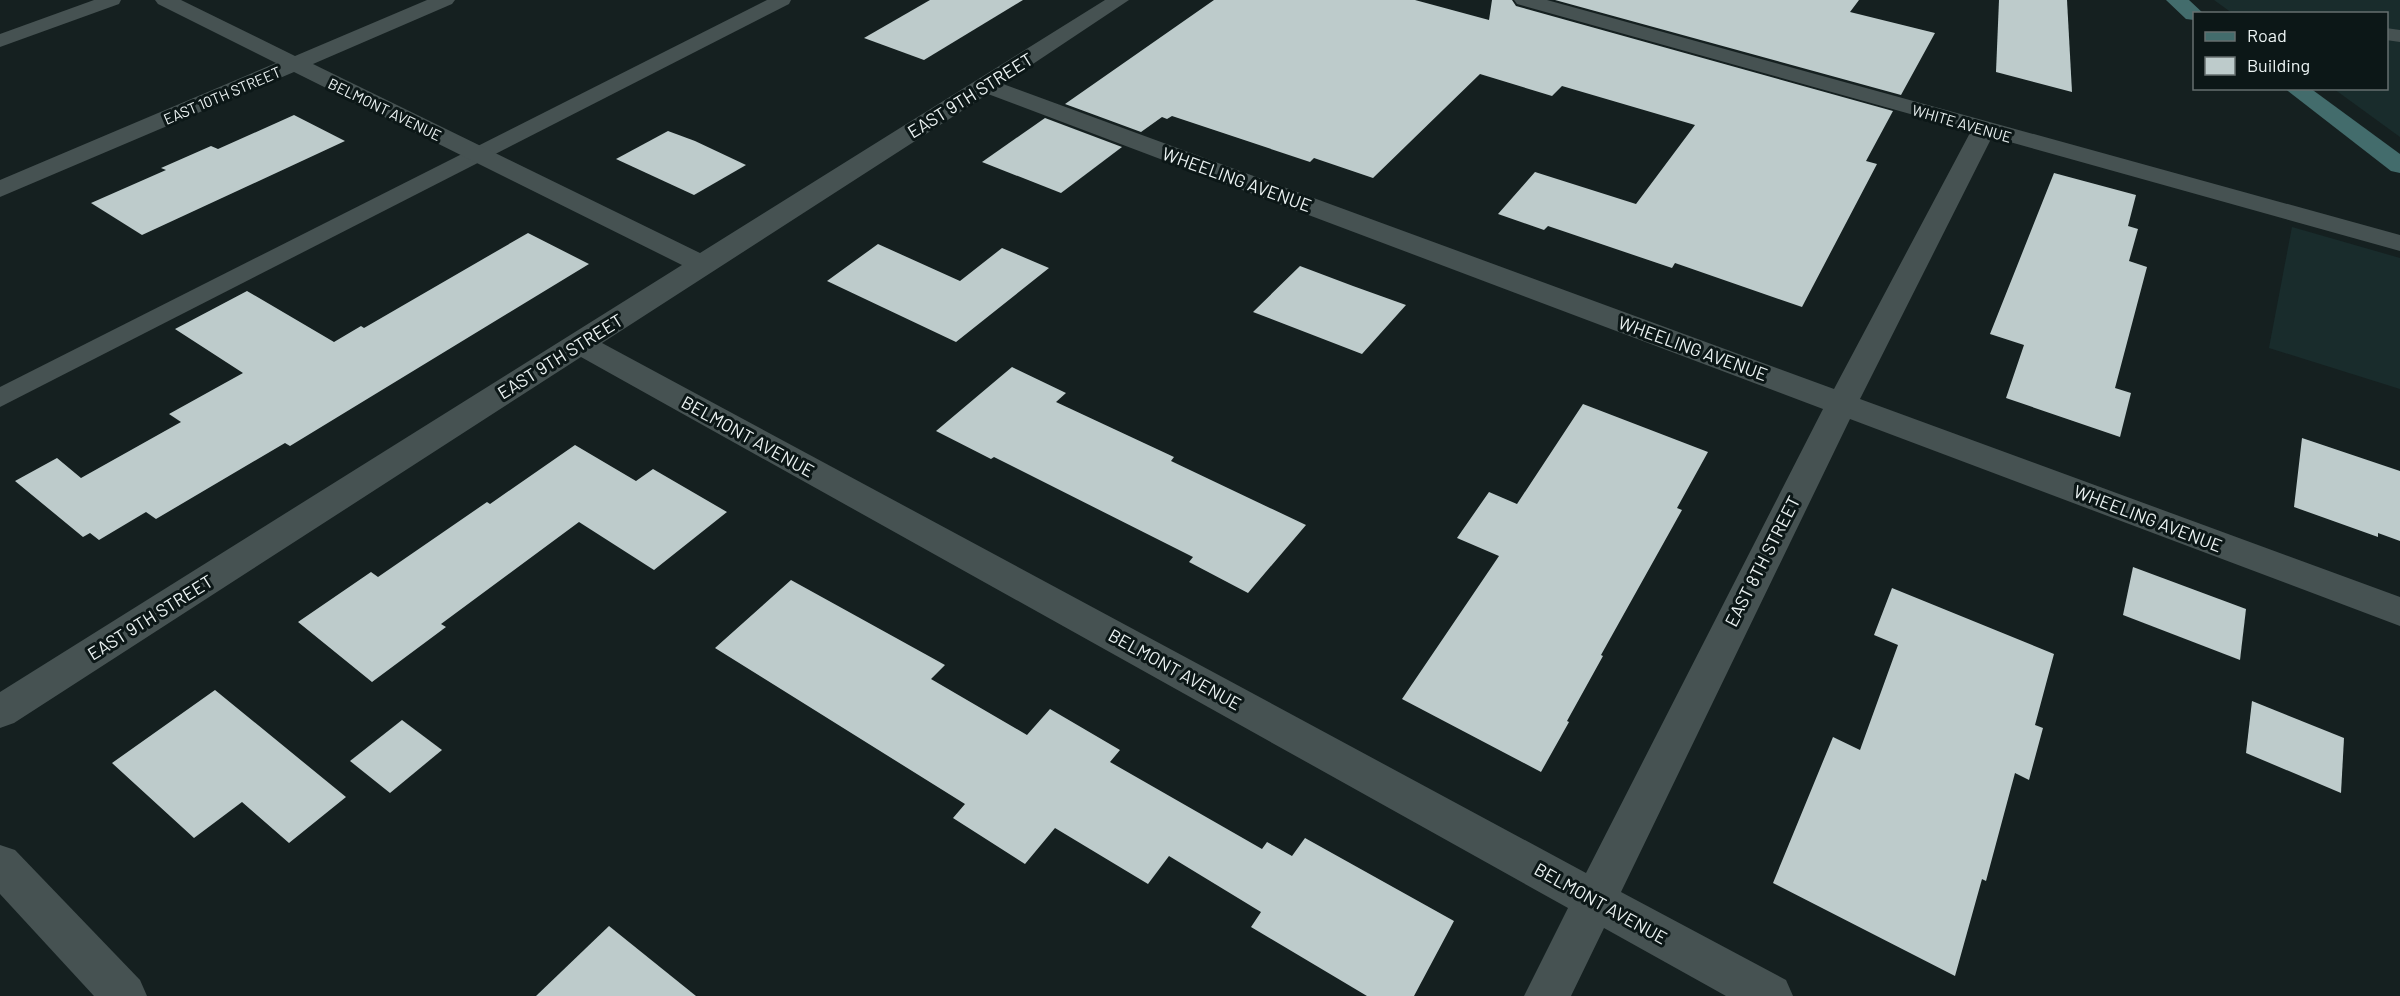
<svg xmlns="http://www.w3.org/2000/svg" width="2400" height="996" font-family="Barlow,sans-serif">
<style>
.built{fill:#192c2c}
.building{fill:#bdcbcb}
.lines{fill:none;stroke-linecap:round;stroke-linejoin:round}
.service{fill:#465252;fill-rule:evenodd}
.minor{fill:#465252;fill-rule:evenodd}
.secondary{fill:#436c6c;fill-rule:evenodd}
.labels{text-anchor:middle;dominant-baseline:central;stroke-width:6;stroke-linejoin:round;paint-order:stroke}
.far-street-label{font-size:15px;fill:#ebf2f2;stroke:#0c1717}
.street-label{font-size:18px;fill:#ebf2f2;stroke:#0c1717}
</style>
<rect width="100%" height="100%" fill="#152020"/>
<g class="built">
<polygon points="2214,0 2400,0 2400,137 2334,89 2386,88 2386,14 2232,13"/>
<polygon points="2292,227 2400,258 2400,389 2269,348"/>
</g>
<g class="building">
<polygon points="930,0 1023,0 924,60 864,38"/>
<polygon points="1214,0 1415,0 1489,20 1492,0 1512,0 1516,6 1893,111 1866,161 1877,164 1802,307 1675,263 1672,268 1548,226 1544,230 1498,214 1535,172 1636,204 1695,125 1562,86 1552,96 1480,74 1373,178 1314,158 1310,162 1172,116 1167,119 1162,117 1141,132 1065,104"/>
<polygon points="1555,0 1859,0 1850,12 1935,33 1901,95"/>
<polygon points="1999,0 2067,0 2072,92 1996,72"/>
<polygon points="294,115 345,141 142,235 91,203 166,170 161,168 211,146 218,149"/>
<polygon points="1045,118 1122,147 1061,193 982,162"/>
<polygon points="668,131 695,141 746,165 694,195 616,159"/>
<polygon points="2054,173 2136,195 2128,226 2138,229 2129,261 2147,267 2115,388 2131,393 2120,437 2006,398 2024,345 1990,334"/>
<polygon points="528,233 589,264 290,446 285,443 156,519 146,512 99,540 90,533 83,537 15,481 57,458 81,478 181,422 169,414 243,373 175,329 247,291 334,342 361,326 364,328"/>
<polygon points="878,244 960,281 1002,248 1049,268 956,342 827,281"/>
<polygon points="1300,266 1353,286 1406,305 1362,354 1253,312"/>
<polygon points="1012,367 1066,393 1056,402 1174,457 1171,461 1306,525 1248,593 1189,562 1193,557 994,457 991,459 936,431"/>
<polygon points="1583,404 1708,452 1677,508 1682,510 1601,655 1603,656 1567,721 1569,722 1541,772 1402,699 1499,556 1457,538 1489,492 1517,504"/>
<polygon points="2302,438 2400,471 2400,541 2378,533 2378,537 2294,507"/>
<polygon points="575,445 636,481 653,469 727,512 654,570 579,522 441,624 446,627 372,682 298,622 371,572 378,577 487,502 490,504"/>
<polygon points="2133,567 2246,609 2240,660 2123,615"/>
<polygon points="791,580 945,665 931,679 1027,735 1050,709 1120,750 1110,762 1262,849 1267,842 1292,856 1305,838 1454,921 1414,996 1367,996 1251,927 1261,912 1169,856 1148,884 1055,828 1025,864 953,818 965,804 715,648"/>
<polygon points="1892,588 2054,654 2035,725 2043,728 2029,780 2015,773 1986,881 1982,879 1955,976 1773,883 1833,737 1860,750 1898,645 1874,635"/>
<polygon points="215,690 346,797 289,843 242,802 194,838 112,763"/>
<polygon points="2252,701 2344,738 2341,793 2246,753"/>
<polygon points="402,720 442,750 390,793 350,761"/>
<polygon points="609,926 696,996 536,996"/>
</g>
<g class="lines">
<g class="service">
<polygon points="94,0 121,0 119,4 0,47 0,34"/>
<polygon points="767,0 791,0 789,4 0,407 0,387"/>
<polygon points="2386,28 2400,30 2400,42 2386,40"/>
</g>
<g class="minor">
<path d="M155,0H181L295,56L427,0H455L452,4L313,64L700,253L1105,0H1129L1003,84L1834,389L1971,131L1517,4L1514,0H1547L2400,235V251L1992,137L1860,399L2400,597V626L1850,419L1621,892L1786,980L1793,996H1726L1604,928L1571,996H1524L1568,908L581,357L14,723L0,728V692L682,265L294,72L0,197V180L276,63L158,4ZM988,94L1823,409L1586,873L602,343Z"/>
<polygon points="0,845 15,850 140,980 147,996 94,996 0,894"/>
</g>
<g class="secondary">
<polygon points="2166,0 2189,0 2204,14 2194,14 2194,20 2186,19"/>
<polygon points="2284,88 2310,88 2400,154 2400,173 2391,171"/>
</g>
</g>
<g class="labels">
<g class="far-street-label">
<text transform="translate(222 95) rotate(-23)">EAST 10TH STREET</text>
<text transform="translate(385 109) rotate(26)">BELMONT AVENUE</text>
<text transform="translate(1962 123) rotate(16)">WHITE AVENUE</text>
</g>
<g class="street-label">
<text transform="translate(970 95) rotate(-32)">EAST 9TH STREET</text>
<text transform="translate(1237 179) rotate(20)">WHEELING AVENUE</text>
<text transform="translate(1693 348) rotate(20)">WHEELING AVENUE</text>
<text transform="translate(560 356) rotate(-32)">EAST 9TH STREET</text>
<text transform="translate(748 436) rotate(29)">BELMONT AVENUE</text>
<text transform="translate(2148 518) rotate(21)">WHEELING AVENUE</text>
<text transform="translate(1762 561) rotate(-63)">EAST 8TH STREET</text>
<text transform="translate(150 617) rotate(-32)">EAST 9TH STREET</text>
<text transform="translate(1175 669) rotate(29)">BELMONT AVENUE</text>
<text transform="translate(1601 903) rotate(29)">BELMONT AVENUE</text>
</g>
</g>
<rect x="2193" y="12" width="195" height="78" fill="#0c1717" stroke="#656f6f" stroke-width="1.5"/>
<rect x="2205" y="32" width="30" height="9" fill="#436c6c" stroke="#656f6f" stroke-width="1.5"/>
<text x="2247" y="42" font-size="18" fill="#ebf2f2">Road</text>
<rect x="2205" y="57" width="30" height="18" fill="#bdcbcb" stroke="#656f6f" stroke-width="1.5"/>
<text x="2247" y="72" font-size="18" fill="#ebf2f2">Building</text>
</svg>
